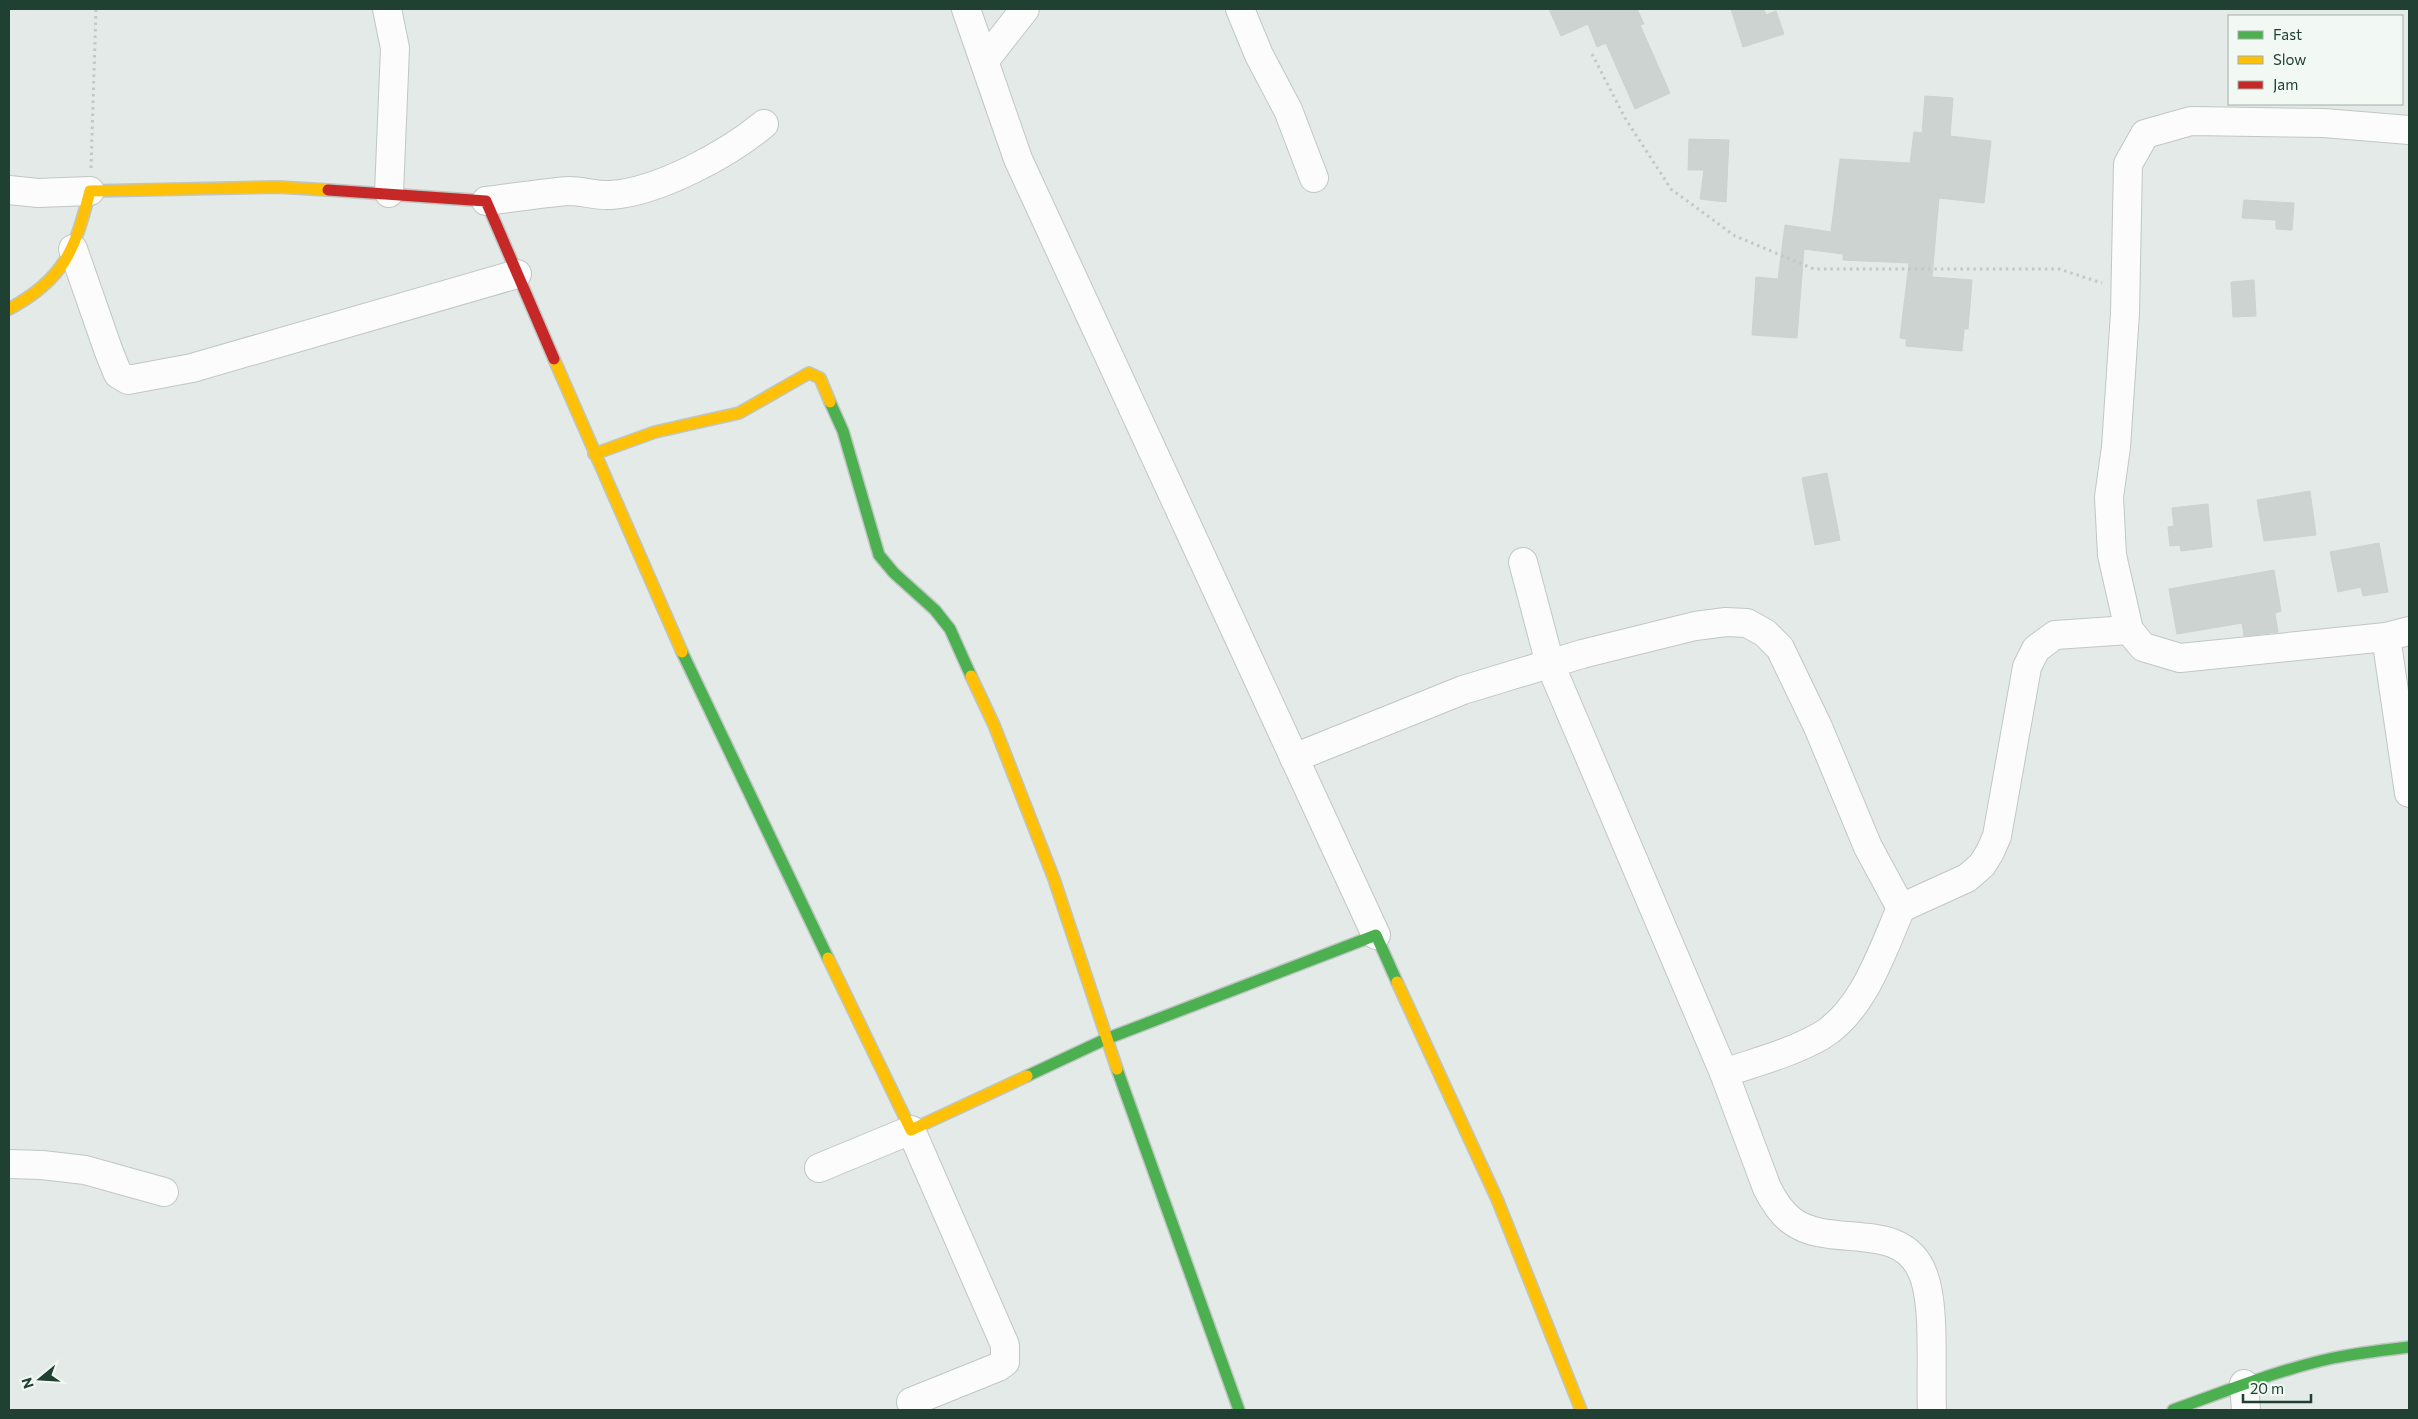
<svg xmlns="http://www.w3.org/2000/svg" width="2418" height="1419" font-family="Commissioner,sans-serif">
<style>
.building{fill:#ccd3d0;stroke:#ccd3cf}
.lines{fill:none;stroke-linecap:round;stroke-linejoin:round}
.street-casing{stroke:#c1c7c4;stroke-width:30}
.fast-casing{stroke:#bdc6c2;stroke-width:14}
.slow-casing{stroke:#bdc6c2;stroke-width:14}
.jam-casing{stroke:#bdc6c2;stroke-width:14}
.path{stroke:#c0cac5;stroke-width:3;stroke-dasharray:2.5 4;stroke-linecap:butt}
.street{stroke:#fbfcfb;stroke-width:28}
.fast{stroke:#4caf50;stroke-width:11}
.slow{stroke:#ffc107;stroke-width:11}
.jam{stroke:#c62828;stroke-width:11}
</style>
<rect width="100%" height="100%" fill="#e4eae7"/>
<g class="building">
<polygon points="1549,9 1637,9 1644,24 1640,25 1670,93 1635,109 1606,43 1597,47 1588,24 1561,36"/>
<polygon points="1731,9 1764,9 1766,15 1776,11 1784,34 1743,47"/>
<polygon points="1925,96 1953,98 1950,136 1991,141 1984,203 1939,198 1932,277 1972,280 1968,329 1964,329 1962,351 1906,346 1906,339 1900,338 1909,263 1843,260 1843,254 1804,249 1797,338 1752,335 1756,277 1778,279 1785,225 1831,232 1840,159 1910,163 1914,132 1922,133"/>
<polygon points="1689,139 1729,140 1726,202 1700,199 1704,170 1688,170"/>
<polygon points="2244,200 2294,203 2292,230 2276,229 2276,220 2242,218"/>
<polygon points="2254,280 2256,316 2233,317 2231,282"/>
<polygon points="1827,473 1840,540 1815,545 1802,478"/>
<polygon points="2310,491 2316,535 2264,541 2257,500"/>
<polygon points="2208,504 2212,547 2181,551 2180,545 2170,546 2168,527 2174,526 2172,508"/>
<polygon points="2379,543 2388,592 2363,596 2361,587 2338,592 2330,552"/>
<polygon points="2274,570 2281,611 2275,613 2278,632 2244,636 2242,623 2177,634 2169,589"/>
</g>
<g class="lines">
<g class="street-casing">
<g id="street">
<polyline points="387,9 395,48 389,193"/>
<polyline points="966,9 1018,159 1376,935"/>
<polyline points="1240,9 1259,55 1288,110 1314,178"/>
<polyline points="985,60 1025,9"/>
<polyline points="2409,130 2324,123 2191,121 2145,134 2128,164 2125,313 2116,447 2109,497 2112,555 2129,630 2143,647 2180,658 2386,637 2409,631"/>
<polyline points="9,190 38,193 90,191"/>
<path d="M486,201C513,198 541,193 569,191C583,191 597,196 611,195C658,192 728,154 764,124"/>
<polyline points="73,249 109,352 118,374 128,380 192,368 517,274"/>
<path d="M1523,562L1550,664L1724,1073L1767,1188C1773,1200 1781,1213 1792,1221C1831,1250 1902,1218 1923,1274C1936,1306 1930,1374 1932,1410"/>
<polyline points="2386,637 2409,793"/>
<polyline points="1294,758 1463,690 1582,654 1695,626 1726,622 1747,623 1765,633 1780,648 1818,727 1868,847 1901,908"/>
<path d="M1724,1073C1756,1062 1791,1053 1821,1036C1864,1010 1882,951 1901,908L1967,878L1982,865L1990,852L1997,836L2027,667L2036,649L2055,635L2129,630"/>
<polyline points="9,1164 42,1165 85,1170 164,1192"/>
<polyline points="819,1168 911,1130 1005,1345 1005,1362 998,1367 911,1402"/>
<polyline points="2244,1384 2246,1410"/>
</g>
</g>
<g class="fast-casing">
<g id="fast">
<polyline points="830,402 843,431 879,555 894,573 935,610 950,629 971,676"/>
<polyline points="682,652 828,958"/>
<polyline points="1117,1069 1239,1410"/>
<polyline points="1027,1076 1106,1039 1376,935 1397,982"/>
<path d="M2173,1410C2226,1391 2278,1370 2333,1358C2358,1353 2384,1350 2409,1347"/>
</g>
</g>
<g class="slow-casing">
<g id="slow">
<path d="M9,309C65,279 75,249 90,191L278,187L328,190"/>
<polyline points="554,359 682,652"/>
<polyline points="594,454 655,432 739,413 809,373 820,378 830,402"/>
<polyline points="971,676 994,725 1054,879 1117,1069"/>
<polyline points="828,958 911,1130 1027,1076"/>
<polyline points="1397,982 1497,1199 1581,1410"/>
</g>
</g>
<g class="jam-casing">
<polyline id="jam" points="328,190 486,201 554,359"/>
</g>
<g class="path">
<polyline points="1592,54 1625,118 1671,189 1735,236 1814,269 2059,269 2102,283"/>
<polyline points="91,168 96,9"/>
</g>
<use href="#street" class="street"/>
<use href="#fast" class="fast"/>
<use href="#slow" class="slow"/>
<use href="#jam" class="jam"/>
</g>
<rect width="2418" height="1419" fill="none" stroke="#1f4032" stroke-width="20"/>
<rect x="2228" y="15" width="175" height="90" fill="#f2f9f4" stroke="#9eafa6"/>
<rect x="2238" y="31" width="25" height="8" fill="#4caf50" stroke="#9eafa6"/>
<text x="2273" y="40" font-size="15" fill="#1f4032">Fast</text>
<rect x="2238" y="56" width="25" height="8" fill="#ffc107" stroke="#9eafa6"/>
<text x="2273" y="65" font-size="15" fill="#1f4032">Slow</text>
<rect x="2238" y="81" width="25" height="8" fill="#c62828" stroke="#9eafa6"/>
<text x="2273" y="90" font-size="15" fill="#1f4032">Jam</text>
<g transform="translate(40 1379) rotate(252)" stroke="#f2f9f4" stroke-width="4" paint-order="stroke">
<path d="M0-4L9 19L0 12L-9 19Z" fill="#1f4032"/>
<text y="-8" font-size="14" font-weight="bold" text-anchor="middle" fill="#1f4032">N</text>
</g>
<path d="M2243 1394v8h68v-8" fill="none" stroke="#1f4032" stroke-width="2.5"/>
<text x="2250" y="1394" font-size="15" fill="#1f4032" stroke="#f2f9f4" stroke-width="4" paint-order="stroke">20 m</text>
</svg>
